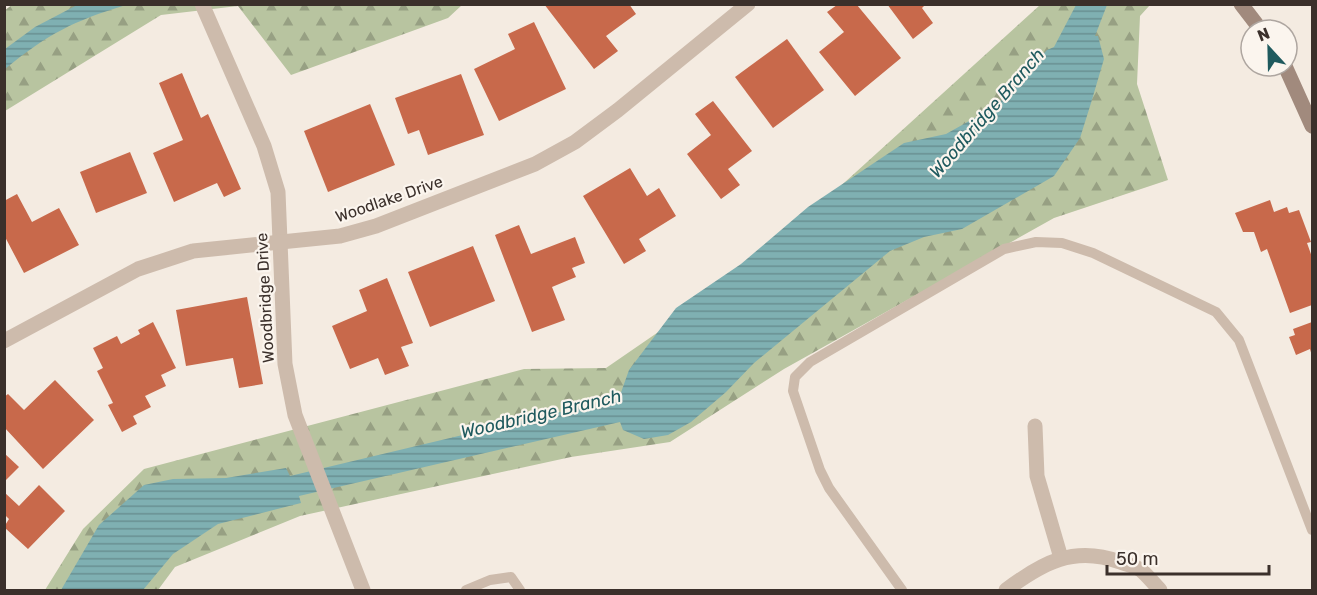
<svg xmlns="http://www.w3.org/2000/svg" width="1317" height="595" font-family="Rubik,sans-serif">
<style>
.forest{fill:url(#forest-firs)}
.water{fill:url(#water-rules)}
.building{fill:#c8694b}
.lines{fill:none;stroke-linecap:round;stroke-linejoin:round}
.lane{stroke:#cdbbac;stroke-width:10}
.street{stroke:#cdbbac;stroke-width:15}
.secondary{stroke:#a18a7d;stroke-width:15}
.labels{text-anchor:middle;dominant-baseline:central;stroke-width:4.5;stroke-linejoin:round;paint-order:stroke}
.street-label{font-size:16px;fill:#3b302b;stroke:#fbf5ee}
.water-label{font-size:18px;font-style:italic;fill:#1f5a5e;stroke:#fbf5ee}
</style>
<defs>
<pattern id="forest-firs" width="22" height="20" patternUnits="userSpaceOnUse" patternTransform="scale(1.5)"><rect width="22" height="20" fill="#b8c4a0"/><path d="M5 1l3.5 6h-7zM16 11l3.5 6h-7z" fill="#97a083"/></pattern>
<pattern id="water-rules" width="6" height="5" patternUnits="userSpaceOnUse" patternTransform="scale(1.5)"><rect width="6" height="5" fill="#7fb0b2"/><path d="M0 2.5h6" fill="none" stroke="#699091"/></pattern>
</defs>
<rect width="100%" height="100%" fill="#f4ebe1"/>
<g class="forest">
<polygon points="13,4 462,5 448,18 291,75 238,6 161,15 5,111 4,11"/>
<polygon points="1040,5 1150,5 1140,16 1137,84 1168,180 1054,218 784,369 670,442 571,457 300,516 175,567 158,590 45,590 83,529 144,469 524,369 606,368 747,271"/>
</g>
<g class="water">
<path d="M79,4L126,5C73,21 48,34 5,69V49L35,27Z"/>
<polygon points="1076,5 1107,5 1095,36 1098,36 1104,59 1091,103 1080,138 1054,176 962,229 924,237 890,251 754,363 726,392 691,422 668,435 644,439 623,430 620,422 299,496 301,503 218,524 173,554 143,590 61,590 99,525 144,485 173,479 226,478 286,468 290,476 619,398 629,370 676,308 741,264 808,207 904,143 946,134 996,106 1047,50 1054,47"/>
</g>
<g class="building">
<polygon points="544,4 629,4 636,14 606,36 618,51 594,69"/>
<polygon points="887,4 926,4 922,8 933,23 913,39"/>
<polygon points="837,5 857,5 901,58 855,96 819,52 844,32 827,12"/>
<polygon points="534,22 566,89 499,121 474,69 515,49 508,34"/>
<polygon points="787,39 824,90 773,128 735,77"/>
<polygon points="182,73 201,118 208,114 241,189 224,197 217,183 174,202 153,153 183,140 159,83"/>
<polygon points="461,74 484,135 428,155 419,130 408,134 395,98"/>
<polygon points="713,101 752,151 728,169 740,185 721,199 687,154 711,135 695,114"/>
<polygon points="370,104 395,165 328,192 304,131"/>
<polygon points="130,152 147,193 96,213 80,172"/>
<polygon points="630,168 647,196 659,188 676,216 639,239 646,251 624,264 583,196"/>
<polygon points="17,194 32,222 59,208 79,245 24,273 4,235 4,201"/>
<polygon points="1270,200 1274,212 1287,207 1289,213 1299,210 1311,242 1307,243 1312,257 1312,305 1290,313 1267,249 1261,252 1254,232 1243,232 1235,213"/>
<polygon points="519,225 531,254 575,237 585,263 572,268 576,277 552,287 565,320 532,332 495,235"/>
<polygon points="473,246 495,301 430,327 408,272"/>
<polygon points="387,278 413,343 401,347 409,366 385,375 378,358 350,369 332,326 367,311 359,290"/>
<polygon points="247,297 263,384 239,388 233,358 186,366 176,310"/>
<polygon points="153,322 176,368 161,375 166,386 145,396 151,407 133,416 137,424 122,432 108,405 113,403 97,371 103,368 93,348 117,336 121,344 140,334 138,330"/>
<polygon points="1312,322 1312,356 1310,349 1296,355 1289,337 1295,335 1293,329"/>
<polygon points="55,380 94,420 43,469 4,427 4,397 8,394 24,410"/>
<polygon points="4,453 19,467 4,482"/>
<polygon points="39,485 65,511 28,549 4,527 9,519 4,514 4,492 19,506"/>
</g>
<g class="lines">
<g class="lane">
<polyline points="466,590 490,580 511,577 520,590"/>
<polyline points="902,590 829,488 820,470 793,391 795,377 810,362 1004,249 1036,242 1062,243 1093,253 1216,312 1239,340 1312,530"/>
</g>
<g class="street">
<polyline points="202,4 264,146 278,192 285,364 295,415 363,590"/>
<polyline points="4,341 138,269 193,251 340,236 376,226 535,164 575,142 618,110 748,4"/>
<polyline points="1035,426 1037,476 1061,558"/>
<path d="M1006,590C1042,563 1074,545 1120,562C1126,564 1135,566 1141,570C1148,576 1154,584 1160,590"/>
</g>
<g class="secondary">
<polyline points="1241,4 1261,30"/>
<polyline points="1285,66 1312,126"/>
</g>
</g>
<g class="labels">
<g class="street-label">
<text transform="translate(389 199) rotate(-19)">Woodlake Drive</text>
<text transform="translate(265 298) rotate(-93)">Woodbridge Drive</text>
</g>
<g class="water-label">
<text transform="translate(987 113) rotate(-49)">Woodbridge Branch</text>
<text transform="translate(541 414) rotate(-13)">Woodbridge Branch</text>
</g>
</g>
<rect width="1317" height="595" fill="none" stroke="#3b302b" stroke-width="12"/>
<g transform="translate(1269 48) rotate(338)"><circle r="28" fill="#fbf5ee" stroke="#aea6a0" stroke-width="1.5"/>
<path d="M0-4.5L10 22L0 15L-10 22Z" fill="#1f5a5e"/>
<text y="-9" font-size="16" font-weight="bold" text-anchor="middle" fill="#3b302b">N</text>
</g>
<path d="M1107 565v9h162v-9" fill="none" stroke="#3b302b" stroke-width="3"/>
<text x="1116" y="565" font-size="18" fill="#3b302b" stroke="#fbf5ee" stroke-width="4.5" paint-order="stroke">50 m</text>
</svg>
